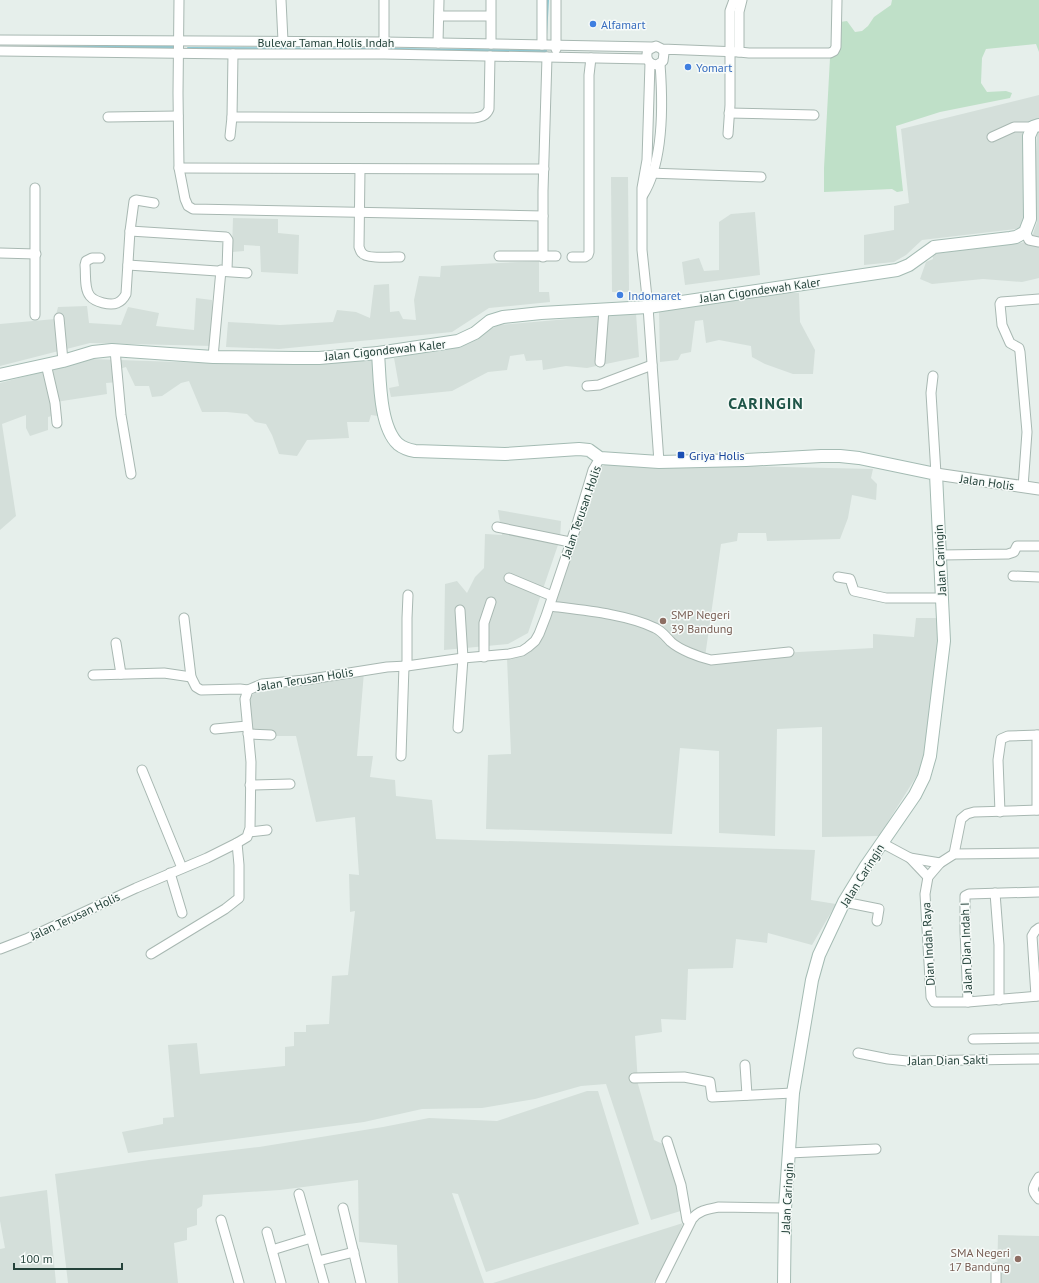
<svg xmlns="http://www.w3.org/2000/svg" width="1039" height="1283" font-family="'PT Sans',sans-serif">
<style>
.built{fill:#d4dfda}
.green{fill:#bfe0c8}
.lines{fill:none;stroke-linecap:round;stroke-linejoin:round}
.stream{stroke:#8ec9d4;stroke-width:2}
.minor-casing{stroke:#a8b8b2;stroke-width:11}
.tertiary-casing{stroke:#a8b8b2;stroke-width:13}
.secondary-casing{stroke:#a4bbb3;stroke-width:14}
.minor{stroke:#fff;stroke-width:9}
.tertiary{stroke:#fff;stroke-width:11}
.secondary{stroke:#fff;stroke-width:12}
.shop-dot{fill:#3f7fe0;stroke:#f7fbf9;stroke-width:1.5}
.transit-dot{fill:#1a4fb4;stroke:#f7fbf9;stroke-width:1.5}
.education-dot{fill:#8d6e63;stroke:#f7fbf9;stroke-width:1.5}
.labels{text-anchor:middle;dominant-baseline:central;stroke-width:3;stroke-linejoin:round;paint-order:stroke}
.shop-label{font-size:12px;fill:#366cbe;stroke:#f7fbf9;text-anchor:start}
.street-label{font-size:12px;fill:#24423a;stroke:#f7fbf9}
.transit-label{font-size:12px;fill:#164399;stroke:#f7fbf9;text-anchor:start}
.education-label{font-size:12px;fill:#785e54;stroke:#f7fbf9;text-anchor:start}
.district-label{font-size:16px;font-weight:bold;letter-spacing:1px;fill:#1f5548;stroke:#f7fbf9}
</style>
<rect width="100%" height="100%" fill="#e6efeb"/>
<g class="built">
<polygon points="1039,95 1039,118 1023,124 1024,228 922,240 906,255 894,262 864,265 864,235 894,230 894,206 909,203 901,129"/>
<polygon points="1037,131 1039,131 1039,278 1022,282 983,279 932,284 920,279 926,262 933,259 932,254 1026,242 1033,234 1037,222 1034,194"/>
<polygon points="611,177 628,177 629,292 612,292"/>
<polygon points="755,212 760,275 685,285 682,262 699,258 704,271 719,270 719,222 731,214"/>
<polygon points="233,218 278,219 278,233 299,235 298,274 261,272 260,246 244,245 244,251 232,252"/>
<polygon points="539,261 539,292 549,292 550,302 489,308 452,332 279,349 226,347 228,322 280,325 333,322 337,310 356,312 370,318 374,285 389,284 390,312 399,311 403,319 416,320 414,300 419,276 440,277 441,266"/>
<polygon points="774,293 799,293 800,322 815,350 813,374 793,374 765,364 752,357 751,346 719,340 706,343 703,320 695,321 691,352 681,354 678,360 660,362 659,309"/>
<polygon points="196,298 212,300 212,346 90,343 0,366 0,324 55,319 58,307 87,306 89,323 121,325 128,307 159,313 156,326 194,330"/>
<polygon points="636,313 639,357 587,368 566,366 543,370 542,360 526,361 524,354 510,356 507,370 488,372 452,391 391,397 389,388 399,386 394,358 445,349 499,325"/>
<polygon points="374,357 378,416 371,415 369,422 347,422 349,438 307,440 297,456 279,454 272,435 266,424 255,422 247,414 227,412 202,412 189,381 181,383 162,396 152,397 149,386 135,386 126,367 119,369 119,382 106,383 107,394 56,402 55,415 48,417 48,430 30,436 26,428 26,415 2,424 16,516 0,530 0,383 91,359 206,363 301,363"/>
<polygon points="610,463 873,469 871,478 877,484 876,500 852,495 848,518 840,539 767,541 766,533 738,533 737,541 721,544 705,657 873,648 873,634 914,637 916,618 940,618 927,738 921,769 879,836 822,837 822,727 777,729 775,836 719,833 719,751 680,748 672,834 486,829 488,755 511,754 507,658 530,651 539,635 595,474 600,467"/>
<polygon points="498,510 561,521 560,539 528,633 508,644 444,650 445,584 457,581 467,593 475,577 484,568 485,534 502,535"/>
<polygon points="364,672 357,756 373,756 370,777 395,780 396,796 432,800 436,839 815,850 811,900 836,904 812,945 768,933 767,943 736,939 733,968 688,969 686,1020 661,1019 662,1032 635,1036 638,1084 654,1140 663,1144 670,1151 684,1210 651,1220 606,1084 581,1086 535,1099 482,1108 422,1109 364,1122 128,1153 122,1132 163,1124 163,1118 174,1117 168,1045 197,1043 200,1074 285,1066 285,1047 294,1046 294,1032 306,1032 306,1025 329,1024 332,976 348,975 355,911 350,912 349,874 359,875 355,817 316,822 296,736 251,736 249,697 255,693"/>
<polygon points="587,1091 598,1091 639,1224 486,1272 458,1194 452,1193 484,1283 398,1283 397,1245 359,1242 358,1180 280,1190 203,1195 202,1206 197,1209 197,1225 187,1228 187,1240 174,1243 178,1283 68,1283 55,1174 149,1160 259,1147 383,1127 429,1118 497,1121"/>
<polygon points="47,1190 56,1283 0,1283 0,1249 5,1248 0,1221 0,1197"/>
<polygon points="683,1223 677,1239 660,1273 653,1283 493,1283"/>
<polygon points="998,1235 1039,1236 1039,1283 997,1283"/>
</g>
<polygon class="green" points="892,0 1039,0 1039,52 1036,44 986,49 982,58 981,83 987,92 1006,91 1012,93 1010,98 940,112 896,126 903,191 897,192 892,189 824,192 824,168 830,58 835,55 840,22 847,21 855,32 862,31 868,26 874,17 891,5"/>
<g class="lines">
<g class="stream">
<polyline points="546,35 548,0"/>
<polyline points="0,47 175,47"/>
<polyline points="188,48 377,49"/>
<polyline points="391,49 546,51 546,49"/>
</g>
<g class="minor-casing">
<g id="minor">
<polyline points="179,0 178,93 179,168 185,199 188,206 193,209 543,216"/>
<polyline points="281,0 283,41"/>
<polyline points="542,0 542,45"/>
<polyline points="556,0 556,49"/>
<polyline points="439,16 490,16"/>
<polyline points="0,40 384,42 652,47"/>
<polyline points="438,43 439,0"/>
<polyline points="491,44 491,0"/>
<polyline points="384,48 384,0"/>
<path d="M662,49L664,53L663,61L657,65C648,64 645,58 648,50L656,46L662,49L739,52L749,53H830L834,51L836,47L837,0"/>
<polyline points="0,51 233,54 384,54 647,59"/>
<polyline points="739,52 739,12 742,0"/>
<polyline points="650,63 647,160 642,188 642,250 648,307 659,462"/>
<polyline points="729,113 814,115"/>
<polyline points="108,117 178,116"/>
<path d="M232,117L474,118C481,117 486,116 489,109L490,56"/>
<polyline points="728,134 730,105 730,11 734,0"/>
<polyline points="230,136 232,117 233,54"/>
<polyline points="992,137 1014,127 1033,127"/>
<polyline points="179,168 544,169"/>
<path d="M360,169L359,247C360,249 360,251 362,253C366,259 392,257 400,257"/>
<polyline points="649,173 761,177"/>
<polyline points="35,188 35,315"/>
<path d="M643,195C664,161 663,103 660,64"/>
<polyline points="130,231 226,237 228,240 227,270"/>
<polyline points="1025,232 1029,240 1039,242"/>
<polyline points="0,253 36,254"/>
<polyline points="499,256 556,256"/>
<polyline points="543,257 543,191 547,57"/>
<polyline points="572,257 585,257 588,255 589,252 589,75 591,58"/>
<path d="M100,258H92L86,261L85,265C86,274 84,289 90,296C95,302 110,306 117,303C122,301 124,298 126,294L130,231L134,201L136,200L154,203"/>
<polyline points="128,265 247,273"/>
<polyline points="59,318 63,361"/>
<polyline points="115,350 121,415 131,474"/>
<polyline points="213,357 221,270"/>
<polyline points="600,362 604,309"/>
<polyline points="46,364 55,403 57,423"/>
<polyline points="933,376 931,393 936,474"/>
<polyline points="587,386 599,385 652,365"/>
<polyline points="1023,487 1027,432 1020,352 1019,348 1010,343 1002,325 1000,304 1001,302 1039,299"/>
<polyline points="497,527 570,542"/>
<polyline points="941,555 1008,554 1014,552 1017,546 1039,546"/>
<polyline points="1013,576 1039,577"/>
<polyline points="838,577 850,579 854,591 886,598 942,598"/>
<polyline points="509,578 552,596"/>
<path d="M550,606C581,610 627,614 655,628C662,631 666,637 671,642C680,650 699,657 711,660L789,652"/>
<polyline points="184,618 191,677 196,687 201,690 240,689 248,690"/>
<polyline points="116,643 121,674"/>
<polyline points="484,657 484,623 491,602"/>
<polyline points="407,666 407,618 408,595"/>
<polyline points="93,675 164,673 191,677"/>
<polyline points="458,728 463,658 460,610"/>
<polyline points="215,729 247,726"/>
<polyline points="248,734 271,735"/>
<polyline points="401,756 404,666"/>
<polyline points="142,770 182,868"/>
<polyline points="250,785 290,784"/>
<polyline points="1037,810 1037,735"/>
<polyline points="1000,812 998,760 1001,739 1008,736 1039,735"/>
<polyline points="249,832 267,830"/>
<polyline points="882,843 910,858 928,877"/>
<polyline points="1039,853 954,854 940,863 928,877 925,894 931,997 934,1002 968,1002 1039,996"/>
<polyline points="954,854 961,819 967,814 974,812 1039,810"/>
<polyline points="910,858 940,863"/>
<polyline points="170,873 182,913"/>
<polyline points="995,893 999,945 999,1000"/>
<polyline points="844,902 879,909 877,921"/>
<polyline points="0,949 26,939 136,888 207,858 237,843 247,837 250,828 251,762 245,699 248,690 262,684 305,680 387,667 407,666 463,658 509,654 522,651 528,647 535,641 539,634 546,616 576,527 593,470 600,458"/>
<polyline points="151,954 225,909 239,898 239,865 237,843"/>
<polyline points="1036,996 1032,936 1035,931 1039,928"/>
<polyline points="968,1002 965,931 965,896 969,894 1039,892"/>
<polyline points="973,1039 1039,1038"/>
<polyline points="858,1053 888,1059 907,1061 1039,1059"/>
<polyline points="745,1065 747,1095"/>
<polyline points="634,1078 684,1077 710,1082 712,1097 793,1093"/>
<polyline points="667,1141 681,1185 687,1220"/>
<polyline points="789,1153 876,1149"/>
<path d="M1039,1177C1033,1187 1030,1190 1039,1199"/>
<polyline points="299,1194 324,1283"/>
<polyline points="343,1208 361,1283"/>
<polyline points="221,1220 239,1283"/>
<polyline points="267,1232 281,1283"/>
<polyline points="272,1250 311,1238"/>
<polyline points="318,1261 354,1252"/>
<path d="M660,1283L692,1219C699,1210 709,1209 719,1207L785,1208"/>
<polyline points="996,1283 996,1268"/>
</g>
</g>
<g class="tertiary-casing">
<polyline id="tertiary" points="936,474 1039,489"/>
</g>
<g class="secondary-casing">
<g id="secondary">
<path d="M378,353C380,378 379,426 398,444C403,448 409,450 415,451L505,454L579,449L589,450L600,458L659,462L746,460L821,456H840L859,458L936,474L944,641L930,756L924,777L915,795L866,866L844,902L819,955L812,980L793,1093L785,1208L784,1283"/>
<polyline points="0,375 63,361 93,352 112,350 213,357 295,358 319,358 378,353 458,341 475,333 490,321 503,317 541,313 648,307 897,270 909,265 934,247 1010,238 1016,237 1025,232 1030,219 1029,136 1033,127 1039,125"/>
</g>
</g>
<use href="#minor" class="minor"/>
<use href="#tertiary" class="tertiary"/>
<use href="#secondary" class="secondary"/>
</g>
<g class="shop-dot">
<circle cx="593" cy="24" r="4"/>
<circle cx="688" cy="67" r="4"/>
<circle cx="620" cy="295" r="4"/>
</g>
<rect class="transit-dot" x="677" y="451" width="8" height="8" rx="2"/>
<g class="education-dot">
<circle cx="663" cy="621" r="4"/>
<circle cx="1018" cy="1259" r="4"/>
</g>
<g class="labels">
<g class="shop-label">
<text x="601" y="24">Alfamart</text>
<text x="696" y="67">Yomart</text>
<text x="628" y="295">Indomaret</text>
</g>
<g class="street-label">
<text x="326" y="42">Bulevar Taman Holis Indah</text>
<text transform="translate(760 290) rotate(-8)">Jalan Cigondewah Kaler</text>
<text transform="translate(385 350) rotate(-6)">Jalan Cigondewah Kaler</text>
<text transform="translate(987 482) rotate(8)">Jalan Holis</text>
<text transform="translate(581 512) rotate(-71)">Jalan Terusan Holis</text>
<text transform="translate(940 560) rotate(-93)">Jalan Caringin</text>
<text transform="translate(305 679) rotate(-9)">Jalan Terusan Holis</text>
<text transform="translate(862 875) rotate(-58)">Jalan Caringin</text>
<text transform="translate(75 916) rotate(-25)">Jalan Terusan Holis</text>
<text transform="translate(928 944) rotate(-93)">Dian Indah Raya</text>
<text transform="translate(966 948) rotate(-92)">Jalan Dian Indah I</text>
<text transform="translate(948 1060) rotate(-1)">Jalan Dian Sakti</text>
<text transform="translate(787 1198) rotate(-87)">Jalan Caringin</text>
</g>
<g class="transit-label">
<text x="689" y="455">Griya Holis</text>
</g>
<g class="education-label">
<text x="671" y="614">SMP Negeri<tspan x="671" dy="14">39 Bandung</tspan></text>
<text x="1010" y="1252" text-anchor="end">SMA Negeri<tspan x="1010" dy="14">17 Bandung</tspan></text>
</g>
<g class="district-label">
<text x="766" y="403">CARINGIN</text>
</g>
</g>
<path d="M14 1263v6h108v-6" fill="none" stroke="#24423a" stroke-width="2"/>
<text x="20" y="1263" font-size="12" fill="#24423a" stroke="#f7fbf9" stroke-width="3" paint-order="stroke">100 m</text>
</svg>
